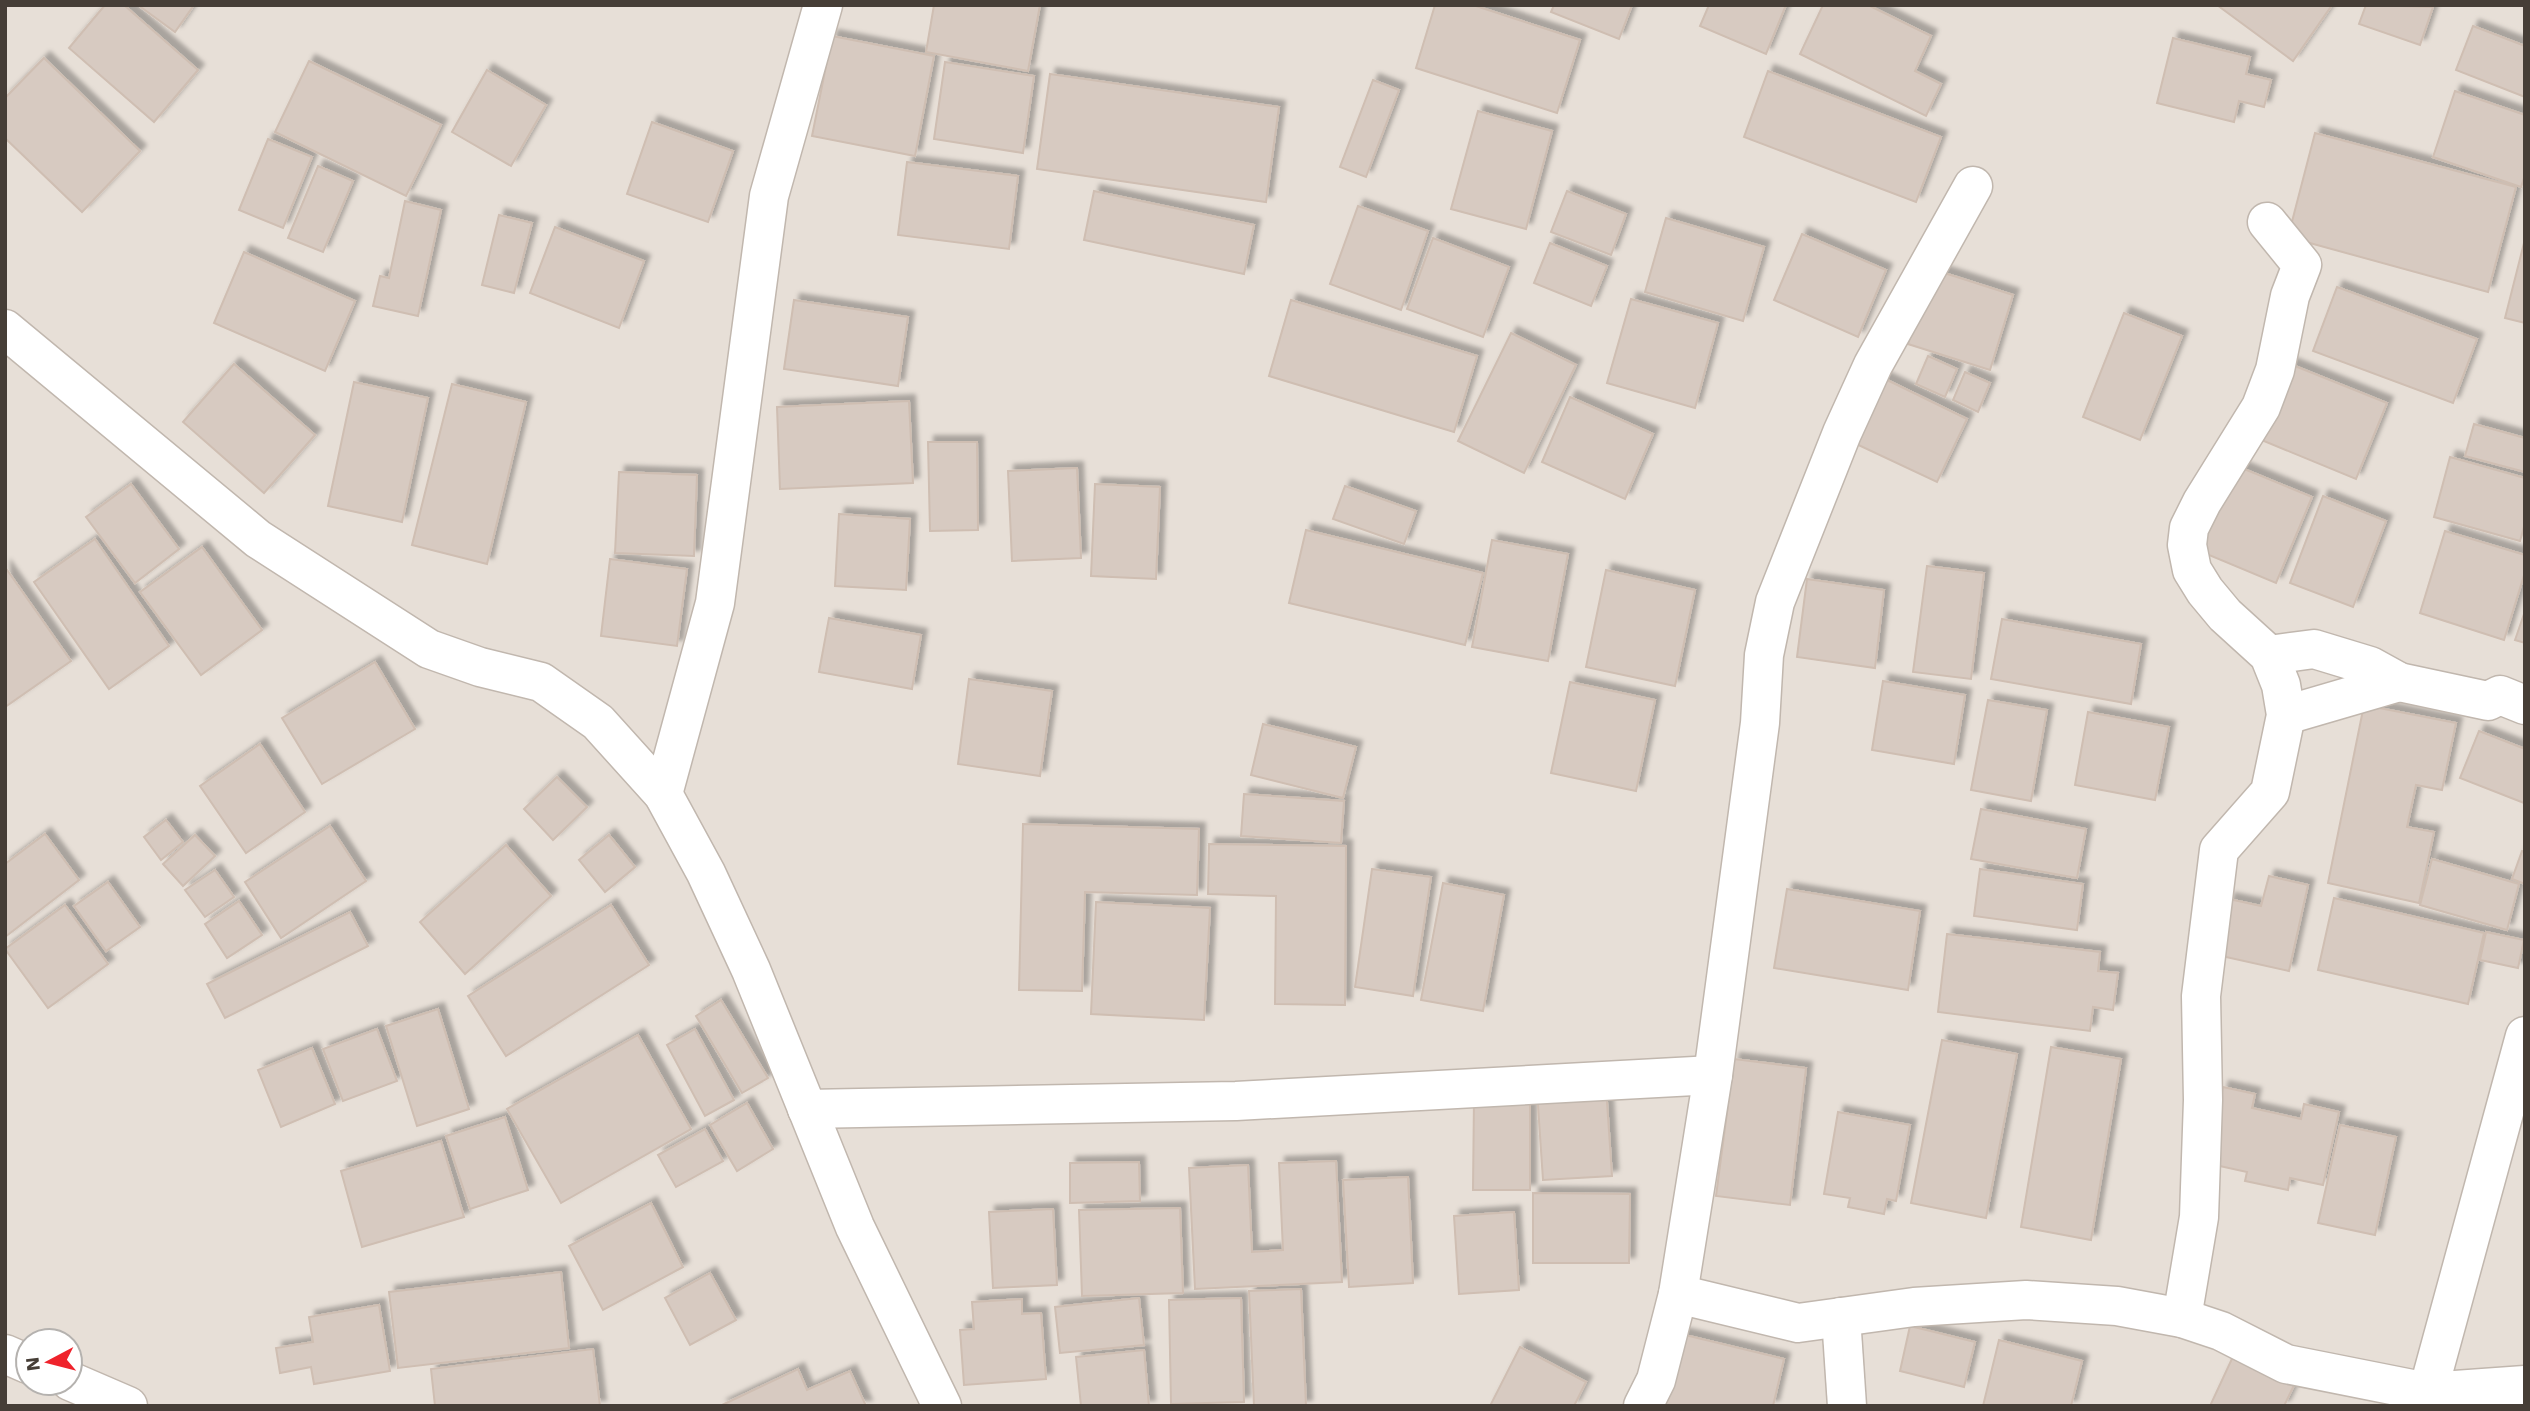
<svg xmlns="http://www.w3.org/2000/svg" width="2530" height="1411" font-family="'Work Sans',sans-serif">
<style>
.residential{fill:#e7dfd7;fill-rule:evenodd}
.building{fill:#d7cac1;stroke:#cfbeb2;stroke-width:2;filter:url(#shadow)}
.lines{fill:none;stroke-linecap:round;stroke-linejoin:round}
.minor-casing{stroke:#c1b7ae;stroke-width:41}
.minor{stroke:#fff;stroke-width:38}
</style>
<defs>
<filter id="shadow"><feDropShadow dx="6" dy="-6" stdDeviation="2" flood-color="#0004"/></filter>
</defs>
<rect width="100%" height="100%" fill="#f3eee8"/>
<path class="residential" d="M5,5H2525V1406H5ZM28,1341H70V1383H28Z"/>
<g class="building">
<polygon points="105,5 124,5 198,70 154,122 69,48"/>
<polygon points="138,5 194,5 175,32"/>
<polygon points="934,5 1040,5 1028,71 926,52"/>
<polygon points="1435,5 1473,5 1580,40 1557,113 1416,68"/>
<polygon points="1554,5 1632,5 1619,39 1551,12"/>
<polygon points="1709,5 1786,5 1766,54 1700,26"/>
<polygon points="1823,5 1868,5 1931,36 1915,71 1941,84 1926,116 1800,54"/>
<polygon points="2217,5 2332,5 2293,61"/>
<polygon points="2366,5 2433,7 2420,45 2359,24"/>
<polygon points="2473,26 2525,46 2525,97 2456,70"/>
<polygon points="832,36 934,56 915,156 812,136"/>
<polygon points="2173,38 2250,57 2246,74 2271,80 2264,107 2239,101 2234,122 2157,103"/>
<polygon points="44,58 140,151 82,212 5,138 5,98"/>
<polygon points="309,61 441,125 406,196 275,132"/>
<polygon points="945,62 1034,76 1023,153 934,139"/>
<polygon points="487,70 546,105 511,166 452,132"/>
<polygon points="1768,71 1941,137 1916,202 1744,137"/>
<polygon points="1050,74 1279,107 1266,202 1037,169"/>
<polygon points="1373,80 1399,90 1366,177 1340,167"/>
<polygon points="2455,91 2525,115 2525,175 2521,187 2433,157"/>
<polygon points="1478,111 1552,131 1526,229 1451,209"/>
<polygon points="652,122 733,151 708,222 627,194"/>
<polygon points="2315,133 2516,187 2488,292 2288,237"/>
<polygon points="268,139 312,157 283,228 239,210"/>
<polygon points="907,162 1018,176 1009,249 898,235"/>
<polygon points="318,166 353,181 323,252 288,238"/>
<polygon points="1094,191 1254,225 1244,274 1084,240"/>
<polygon points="1567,191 1626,214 1611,255 1551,232"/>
<polygon points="405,201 441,210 418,316 373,306 380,276 389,278"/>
<polygon points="1358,206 1428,231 1401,310 1330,284"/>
<polygon points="499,215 532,223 514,293 482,285"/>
<polygon points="1666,218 1764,247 1743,321 1645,292"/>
<polygon points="555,227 644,261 619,328 530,293"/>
<polygon points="1802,234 1886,270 1858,337 1774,300"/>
<polygon points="1433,238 1509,267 1483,337 1407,309"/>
<polygon points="2525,239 2525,323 2505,318"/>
<polygon points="1550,243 1607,266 1591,306 1534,283"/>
<polygon points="244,252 355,301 325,371 214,323"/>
<polygon points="1932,269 2013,295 1990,370 1908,344"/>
<polygon points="2337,287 2477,339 2453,403 2313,351"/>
<polygon points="1631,299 1718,323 1695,408 1607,383"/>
<polygon points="794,300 908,317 898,386 784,369"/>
<polygon points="1291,300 1477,356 1454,432 1269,376"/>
<polygon points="2124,313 2182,336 2140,440 2083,417"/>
<polygon points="1511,333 1576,365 1524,473 1458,441"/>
<polygon points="1928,356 1957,369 1945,397 1916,384"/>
<polygon points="234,364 315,435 264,493 183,422"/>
<polygon points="2290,364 2387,403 2356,479 2259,439"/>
<polygon points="1965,372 1990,383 1978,412 1953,400"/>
<polygon points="1883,378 1967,419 1937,482 1852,442"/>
<polygon points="354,382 428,398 402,522 328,506"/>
<polygon points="452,384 526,402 487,564 412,545"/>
<polygon points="1570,397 1653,434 1625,499 1542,462"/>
<polygon points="909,401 913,483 780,489 777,407"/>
<polygon points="2474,424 2525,438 2525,472 2465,456"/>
<polygon points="928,442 977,442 978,530 930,531"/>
<polygon points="2450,457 2525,478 2525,523 2520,541 2434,517"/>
<polygon points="2232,464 2312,497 2276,583 2197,550"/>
<polygon points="1077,468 1081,558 1012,561 1008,471"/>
<polygon points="619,472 697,475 694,556 615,553"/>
<polygon points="131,484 179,549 135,583 86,517"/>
<polygon points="1095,484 1160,487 1156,579 1091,576"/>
<polygon points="1345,486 1416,511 1404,544 1333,519"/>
<polygon points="2323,496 2386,521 2353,607 2290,583"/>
<polygon points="839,514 910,519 906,590 835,586"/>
<polygon points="1306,530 1483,573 1465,645 1289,603"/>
<polygon points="2445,531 2525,555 2525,572 2504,640 2420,613"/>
<polygon points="95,539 169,646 109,689 34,582"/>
<polygon points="1492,540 1568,554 1548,661 1472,647"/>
<polygon points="202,547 262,630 201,675 140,592"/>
<polygon points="610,559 687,569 677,646 601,636"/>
<polygon points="1927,566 1984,573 1971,679 1913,672"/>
<polygon points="5,567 71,661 5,707"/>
<polygon points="1606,570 1695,590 1675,686 1586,667"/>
<polygon points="1807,579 1884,590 1875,668 1797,657"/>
<polygon points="2525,611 2525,643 2515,640"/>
<polygon points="829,618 921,635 912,689 819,672"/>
<polygon points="2002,619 2141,644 2131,704 1991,679"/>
<polygon points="375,662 415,729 322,784 282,718"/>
<polygon points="969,679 1052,691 1040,776 958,764"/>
<polygon points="1883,681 1965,695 1954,764 1872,750"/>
<polygon points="1570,682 1655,700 1636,791 1551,773"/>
<polygon points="1988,700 2047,710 2031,801 1971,790"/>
<polygon points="2364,705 2456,723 2442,790 2416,785 2407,827 2434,832 2419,903 2328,883"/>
<polygon points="2088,712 2169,727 2155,800 2075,785"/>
<polygon points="1263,724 1356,747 1343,798 1251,775"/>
<polygon points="2479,731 2525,749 2524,803 2460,778"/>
<polygon points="260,744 305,812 246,853 200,786"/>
<polygon points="557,777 587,807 553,840 524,809"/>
<polygon points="1244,794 1344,801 1341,843 1241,836"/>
<polygon points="1981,809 2086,829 2077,878 1971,859"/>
<polygon points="166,820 183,842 161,860 144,837"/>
<polygon points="1023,824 1199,829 1197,895 1085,892 1082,991 1019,990"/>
<polygon points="330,826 366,881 281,938 245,882"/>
<polygon points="45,834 79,880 5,937 5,864"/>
<polygon points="195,835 215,856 183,886 163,864"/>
<polygon points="609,835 635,867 605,892 579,860"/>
<polygon points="1209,844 1346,846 1345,1005 1275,1004 1276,896 1208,894"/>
<polygon points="506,845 551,896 465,974 420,922"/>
<polygon points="2522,851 2525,852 2525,884 2512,879"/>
<polygon points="2432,859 2519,884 2507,930 2420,905"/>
<polygon points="1372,869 1431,877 1413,996 1355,987"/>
<polygon points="1980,869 2083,884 2077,930 1974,916"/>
<polygon points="215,870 234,897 205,917 185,890"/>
<polygon points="2269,876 2308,885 2289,971 2217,955 2229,899 2261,906"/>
<polygon points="108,882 140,927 106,951 74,906"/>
<polygon points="1443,883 1504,895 1483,1011 1421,1000"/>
<polygon points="1787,889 1920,911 1908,990 1774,968"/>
<polygon points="2334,898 2484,933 2468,1004 2318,970"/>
<polygon points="239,901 262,935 227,958 205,924"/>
<polygon points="1096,902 1210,908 1204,1020 1091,1014"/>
<polygon points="65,905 108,964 48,1008 5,949"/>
<polygon points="611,905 649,965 506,1056 468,996"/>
<polygon points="350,912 368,946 225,1018 207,984"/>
<polygon points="2486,932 2524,940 2518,968 2480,960"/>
<polygon points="1947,934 2100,952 2098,971 2118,973 2113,1010 2093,1007 2090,1031 1938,1012"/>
<polygon points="721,1000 768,1078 742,1093 696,1016"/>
<polygon points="438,1009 469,1109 417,1126 386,1026"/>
<polygon points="377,1029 397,1081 343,1101 323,1049"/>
<polygon points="695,1029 734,1100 705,1116 667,1045"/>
<polygon points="638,1035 691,1129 561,1203 507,1109"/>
<polygon points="1942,1040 2017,1054 1986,1218 1911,1203"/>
<polygon points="2051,1047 2121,1059 2091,1240 2021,1227"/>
<polygon points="312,1048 335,1104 281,1127 258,1070"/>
<polygon points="1734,1059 1806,1068 1790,1205 1716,1196"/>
<polygon points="1606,1087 1612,1176 1543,1180 1537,1091"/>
<polygon points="2223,1087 2255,1094 2252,1108 2301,1119 2304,1104 2339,1112 2323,1185 2290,1178 2288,1190 2245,1181 2247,1172 2206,1163"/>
<polygon points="1474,1098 1530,1098 1530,1190 1473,1190"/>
<polygon points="747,1103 773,1149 737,1171 710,1125"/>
<polygon points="1838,1112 1910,1125 1896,1201 1887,1199 1884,1214 1848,1207 1850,1198 1824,1194"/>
<polygon points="505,1117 528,1190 470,1209 446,1136"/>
<polygon points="2340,1125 2396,1137 2375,1235 2318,1223"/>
<polygon points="705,1129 723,1161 676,1187 658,1155"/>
<polygon points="441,1141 464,1217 362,1247 341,1171"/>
<polygon points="1336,1161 1342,1282 1195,1289 1189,1168 1248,1165 1252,1252 1283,1250 1279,1163"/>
<polygon points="1139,1162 1140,1201 1070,1203 1070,1163"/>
<polygon points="1408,1177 1413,1283 1349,1287 1343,1180"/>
<polygon points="1533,1193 1630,1194 1629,1263 1533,1263"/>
<polygon points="651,1203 683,1267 603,1310 569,1246"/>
<polygon points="1180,1208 1183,1293 1082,1296 1079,1210"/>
<polygon points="1053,1209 1057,1285 993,1288 989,1212"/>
<polygon points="1514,1212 1519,1290 1459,1294 1454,1216"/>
<polygon points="561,1272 569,1348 398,1368 389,1292"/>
<polygon points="710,1273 736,1320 690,1345 665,1298"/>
<polygon points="1301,1289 1306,1406 1254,1406 1249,1291"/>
<polygon points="1139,1298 1144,1345 1060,1353 1055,1307"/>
<polygon points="1241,1298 1244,1402 1171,1404 1169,1300"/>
<polygon points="1022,1299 1022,1314 1041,1313 1046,1379 964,1385 960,1330 974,1329 972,1302"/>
<polygon points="379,1305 390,1371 314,1384 311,1367 280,1373 276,1348 313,1342 309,1317"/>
<polygon points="1910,1326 1975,1342 1964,1387 1900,1371"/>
<polygon points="1681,1334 1784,1359 1773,1406 1664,1406"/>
<polygon points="1999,1340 2082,1361 2071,1406 1983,1406"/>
<polygon points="1520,1347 1586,1382 1574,1406 1490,1406"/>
<polygon points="593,1349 600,1406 435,1406 431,1369"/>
<polygon points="1144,1350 1149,1406 1081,1406 1076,1357"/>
<polygon points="2236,1350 2297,1379 2284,1406 2210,1406"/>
<polygon points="798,1369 807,1390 850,1371 866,1406 720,1406"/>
</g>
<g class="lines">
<g class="minor-casing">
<g id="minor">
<polyline points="5,329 258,539 429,649 480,667 541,682 598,722 663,794 706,873 751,970 855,1227 942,1406"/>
<polyline points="2269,655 2314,649 2370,666 2399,682 2488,701 2500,695 2525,705"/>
<polyline points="2286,715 2399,682"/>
<polyline points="663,794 715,603 769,196 823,5"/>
<polyline points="807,1109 1236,1101 1713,1075"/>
<polyline points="1678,1294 1798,1323 1914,1307 2026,1300 2117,1306 2182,1318 2221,1331 2286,1364 2427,1392 2525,1385"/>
<polyline points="1841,1317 1847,1406"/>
<polyline points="2182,1318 2199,1217 2203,1100 2201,996 2219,850 2270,792 2286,715 2281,685 2269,655 2225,615 2205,591 2192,570 2187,545 2189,528 2202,502 2261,407 2275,370 2290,296 2302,265 2267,222"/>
<polyline points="5,1354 28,1364"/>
<polyline points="70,1381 128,1406"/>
<polyline points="1643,1406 1656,1380 1678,1294 1713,1075 1760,723 1764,655 1775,602 1842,433 1873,365 1973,186"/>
<polyline points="2424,1406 2525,1036"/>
</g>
</g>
<use href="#minor" class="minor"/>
</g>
<rect width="2530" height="1411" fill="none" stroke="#463e37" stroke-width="14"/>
<g transform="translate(49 1362) rotate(263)"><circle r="33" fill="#ffffff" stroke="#b5b2af" stroke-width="2"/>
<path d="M0-5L12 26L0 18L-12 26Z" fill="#ef232c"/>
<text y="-10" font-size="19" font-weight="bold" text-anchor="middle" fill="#463e37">N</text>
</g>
</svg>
